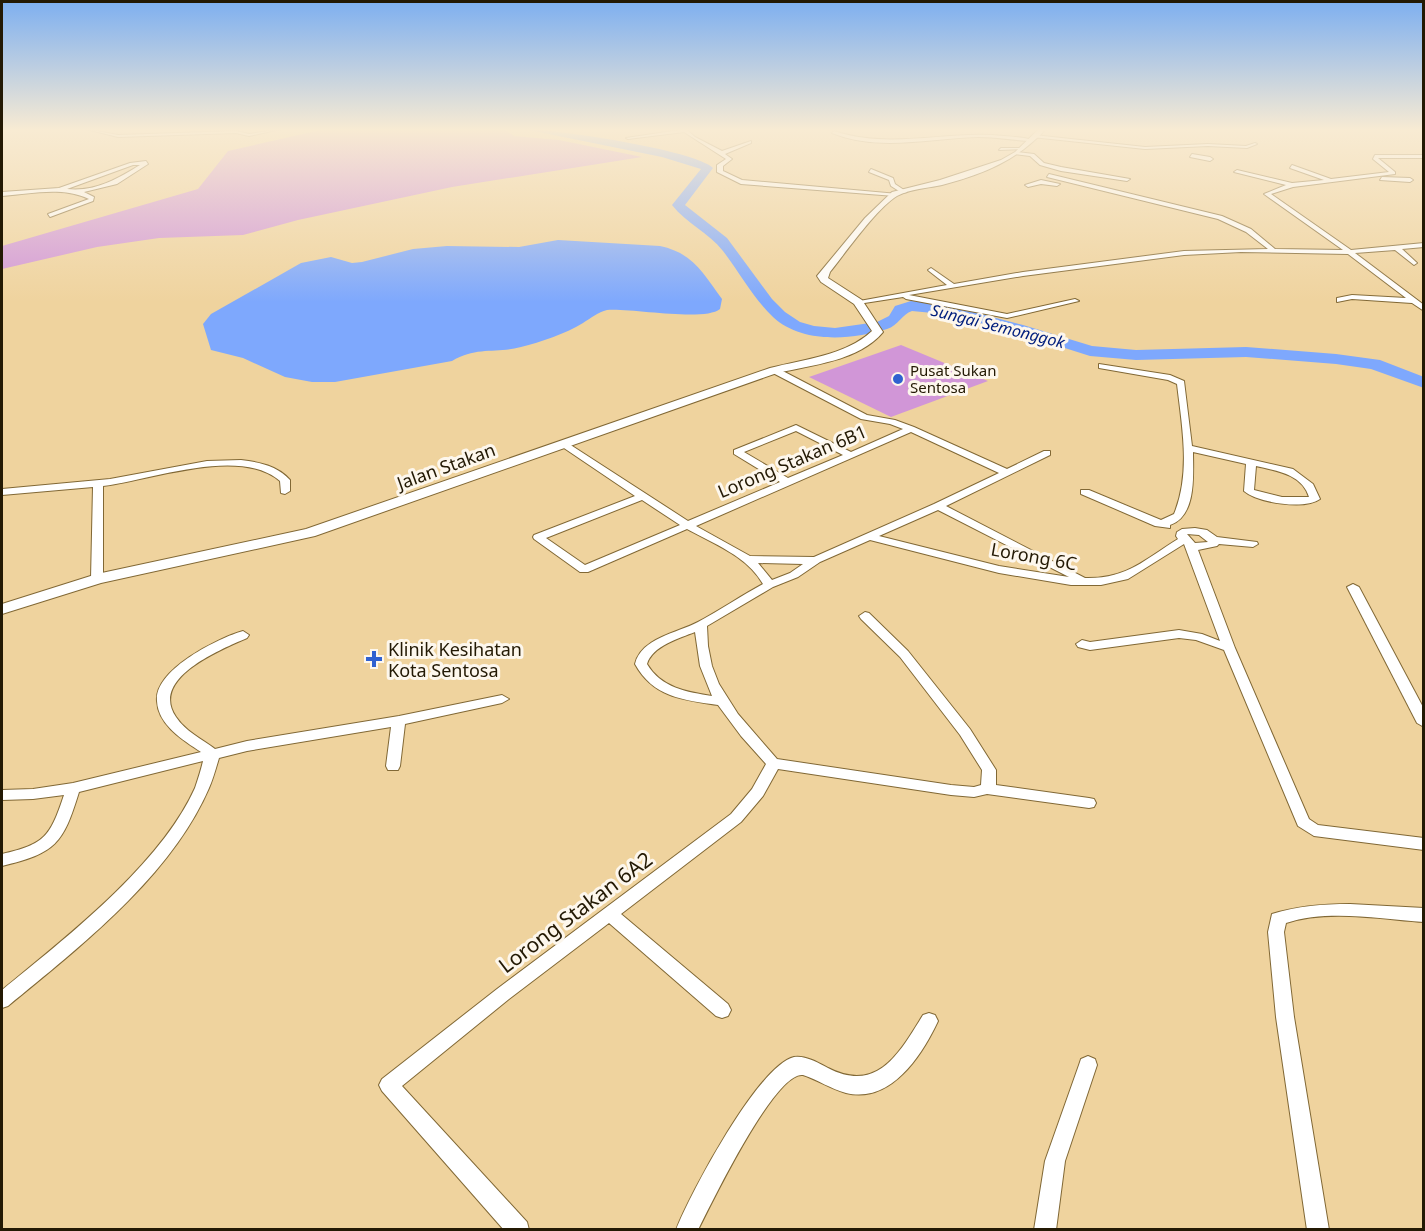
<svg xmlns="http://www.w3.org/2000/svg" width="1425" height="1231" font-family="'Noto Sans',sans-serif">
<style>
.green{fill:#d196d7}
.water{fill:#7ea8fd}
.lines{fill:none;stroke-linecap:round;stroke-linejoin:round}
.river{fill:#7ea8fd;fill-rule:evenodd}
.street-casing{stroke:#816835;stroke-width:2}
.secondary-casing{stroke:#816835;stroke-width:2}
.street{fill:#fff;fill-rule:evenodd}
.secondary{fill:#fff;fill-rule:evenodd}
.poi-dot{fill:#3061d0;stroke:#fdf7ed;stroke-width:2}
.labels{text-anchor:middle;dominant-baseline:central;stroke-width:6;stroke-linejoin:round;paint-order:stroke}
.far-poi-label{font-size:15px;fill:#231904;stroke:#fdf7ed;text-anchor:start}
.far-water-label{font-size:16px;font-style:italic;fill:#001e7d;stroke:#fdf7ed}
.street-label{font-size:18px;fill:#231904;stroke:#fdf7ed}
.poi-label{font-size:18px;fill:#231904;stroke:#fdf7ed;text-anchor:start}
.near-street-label{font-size:21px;fill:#231904;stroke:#fdf7ed}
</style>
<rect width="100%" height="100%" fill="#efd39e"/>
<g class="green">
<polygon points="325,129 504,129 514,136 559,140 642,157 452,187 298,220 243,235 159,238 97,247 2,269 2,246 198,189 228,151"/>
<polygon points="901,345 988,381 891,417 809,377"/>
</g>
<path class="water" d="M558,240L660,246C693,253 703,273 722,299L720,309C704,322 632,308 607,310C598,312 591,318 583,323C565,334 541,342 521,347C496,354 477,346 452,361L335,382H312L285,377L243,358L211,350L203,324L211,314L301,263L331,257L352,263L362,262L413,249L447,246L519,247Z"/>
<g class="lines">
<path class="river" d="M524,129C553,129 696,150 713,168L685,205L727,238L772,299L785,312L800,322L814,326L835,328L877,322L889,316L895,306L911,301L943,304L1023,325L1092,346L1136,350L1246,347L1336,354L1380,360L1424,377V388L1371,369L1336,364L1246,357L1136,360L1090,356L1011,331L943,314L912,311C902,314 898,326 887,329C852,340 802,344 773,317C753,298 740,273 723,251C709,233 686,223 672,205L701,169L662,157Z"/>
<g class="street-casing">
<g id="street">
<polygon points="86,129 118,135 236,131 249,134 281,129 249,136 236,133 118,137"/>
<polygon points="686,129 695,137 722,151 751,141 751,143 725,154 732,159 723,166 723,171 742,180 898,194 895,196 741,184 717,172 717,165 726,159 684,132 628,139 626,138"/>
<path d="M834,131C890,150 947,130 1004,136C1013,137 1024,137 1031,140L1029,141C1012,140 995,137 978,137C930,138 879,152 832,133Z"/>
<polygon points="1034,135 1145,147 1208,144 1246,146 1255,143 1257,144 1247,148 1208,146 1145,149 1032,137"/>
<polygon points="1001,148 1020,148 1022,149 999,150"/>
<polygon points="1017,152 1034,154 1044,163 1061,167 1130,179 1127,181 1061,171 1040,165 1030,156 1015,154"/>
<polygon points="1192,154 1210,157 1213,159 1210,161 1190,157"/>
<polygon points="1375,155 1424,155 1424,158 1378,158 1395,172 1395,174 1293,187 1271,194 1351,250 1424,243 1424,247 1402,249 1416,262 1417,263 1414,265 1395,250 1355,253 1424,305 1424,311 1412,303 1352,299 1337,302 1337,298 1352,295 1406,298 1348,254 1241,252 1184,255 1023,276 909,295 1007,314 1075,299 1079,301 1007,318 906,299 903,297 858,304 854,302 947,285 929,271 928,270 931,268 954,284 1023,272 1184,251 1268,249 1246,232 1218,219 1047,177 1049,174 1222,216 1251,229 1275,249 1343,250 1264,194 1286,185 1234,172 1237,170 1292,183 1324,180 1290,168 1292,165 1331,179 1389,172 1373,159"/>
<path d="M146,161L148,164L117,184L84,192L94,197L93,201L50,217L48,214L89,199C61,186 31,194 2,196V192L59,188L130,163ZM133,165H140C117,179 95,192 67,189Z"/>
<polygon points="871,169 893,178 895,184 907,192 902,193 891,186 889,180 869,172"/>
<polygon points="1382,177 1410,178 1413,180 1410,182 1380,180"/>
<polygon points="1041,180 1060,184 1057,186 1041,184 1028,187 1025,185"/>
<path d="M1099,364L1170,375L1184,381L1192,446L1293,469L1313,484L1320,499C1305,510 1258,503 1244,491L1246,464L1193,452C1193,474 1197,516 1170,525V528L1155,526L1081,494V490H1089L1161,520L1174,514C1191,473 1182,427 1177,384L1168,380L1099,368ZM1256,466C1277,471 1302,474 1309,497H1282L1254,490Z"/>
<path d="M771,368H777L867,415L895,420L914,427L1007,469L1044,451H1050V455L946,506L1085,578C1127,579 1144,560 1178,539L1176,536L1177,532L1182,529L1195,528L1207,530L1217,537L1257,542L1258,544L1253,547L1219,544L1217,546L1198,550L1235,648L1309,819L1318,825L1424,838V850L1314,836L1298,826L1224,650L1196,640L1179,638L1090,650L1078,647L1076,644L1082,640L1090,642L1179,630L1202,634L1220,641L1184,544L1128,579L1101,585H1071L999,573L870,540L820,562L798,577L773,587L707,626L708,646L712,666L719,684L738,714L777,759L951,785L974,787L981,785L982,770L960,735L900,657L861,619L859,616L865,612L869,613L908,651L970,729L996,770V785L1089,798L1094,799L1096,803L1094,807L1089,808L987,794L974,797L951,795L778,769L763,796L741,822L621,914L728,1004L731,1010L728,1016L722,1018L716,1016L609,923L509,999L402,1086L527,1222L529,1230H504L382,1091L379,1085L382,1079L497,989L731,814L752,789L766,764L741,736L718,705C683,700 653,697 635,664C641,638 677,633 698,622C720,610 741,596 763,584C747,556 714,544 687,529L588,572H580L534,539L533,537L534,535L635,496L558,444L563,441L566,442L688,521L780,482L734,454V450L796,425L851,452L903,429L890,424L861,419L771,372ZM796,431L843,455L788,478L744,452ZM911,432L999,473L934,504L814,557L750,556L696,526ZM642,500L680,525L585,565L546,538ZM938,510L1069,577L999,566L879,536ZM1187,534L1199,535L1208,542L1195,543ZM758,563L803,564L790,573L772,580ZM695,632L700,666L712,696C687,692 661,688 647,664C652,646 680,638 695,632Z"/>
<path d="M241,460C259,462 278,466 290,480V491L285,494L281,493L280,481C240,446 151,480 103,486V579L97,582L91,579L93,487L2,495V489L110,479L207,461Z"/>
<polygon points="1353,584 1359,587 1424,709 1424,727 1417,723 1347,587"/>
<path d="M243,631L249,635L247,638C222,649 149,678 176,717C185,731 202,739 215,749L247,741L399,716L502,695L509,699L502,703L405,724L400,766L398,770H388L386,766L391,727L247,751L219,758C216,768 213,779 209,788C171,876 81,946 8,1006L2,1008V990C66,938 161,864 195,788C198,779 201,770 203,761L79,792C63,844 56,853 2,866V854C45,844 50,837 64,795L33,799L2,800V790L33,789L73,783L201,752C183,740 158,725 157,701C154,670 218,638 243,631Z"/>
<path d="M1350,904L1424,908V922C1380,919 1328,909 1286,923L1284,932L1294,1017L1329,1230H1307L1276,1017L1268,932L1272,914C1298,906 1322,904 1350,904Z"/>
<path d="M929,1013L935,1015L938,1021C922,1055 891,1104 846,1093C831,1089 818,1080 803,1075C775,1071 711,1204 698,1230H676C690,1194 758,1066 794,1057C805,1055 819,1063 828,1068C878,1094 900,1052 923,1015Z"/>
<polygon points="1088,1056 1095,1059 1097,1065 1065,1161 1056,1230 1034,1230 1045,1161 1079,1065 1081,1059"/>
</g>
</g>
<g class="secondary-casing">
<path id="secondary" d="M1039,129H1046C1016,161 984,174 942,185C929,188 909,189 897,196C877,208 846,252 830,272L828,278L862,300L883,332C859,361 812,365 777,373L315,536L101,583L2,614V604L97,574L306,529L770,368C804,359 845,356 872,331L854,304L821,282L817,276L865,218L892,192L940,180L1001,160L1015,152Z"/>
</g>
<use href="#street" class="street"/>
<use href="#secondary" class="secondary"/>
</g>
<linearGradient id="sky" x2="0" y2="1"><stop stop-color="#7daff0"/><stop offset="0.43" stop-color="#f8ebd3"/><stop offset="1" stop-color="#f8ebd3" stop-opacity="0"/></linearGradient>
<rect width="1425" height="302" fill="url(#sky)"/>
<g class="poi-dot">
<circle cx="898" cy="379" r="6"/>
<path d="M371 650h6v6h6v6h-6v6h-6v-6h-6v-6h6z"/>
</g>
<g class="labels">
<g class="far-poi-label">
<text x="910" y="370">Pusat Sukan<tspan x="910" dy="17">Sentosa</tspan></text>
</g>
<g class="far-water-label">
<text transform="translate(998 326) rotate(14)">Sungai Semonggok</text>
</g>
<g class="street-label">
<text transform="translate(792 461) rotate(-23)">Lorong Stakan 6B1</text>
<text transform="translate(446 466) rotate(-20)">Jalan Stakan</text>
<text transform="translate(1034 556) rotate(10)">Lorong 6C</text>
</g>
<g class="poi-label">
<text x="388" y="649">Klinik Kesihatan<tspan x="388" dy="21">Kota Sentosa</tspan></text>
</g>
<g class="near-street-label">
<text transform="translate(575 912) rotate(-37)">Lorong Stakan 6A2</text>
</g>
</g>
<rect width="1425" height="1231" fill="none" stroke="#231904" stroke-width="6"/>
</svg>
